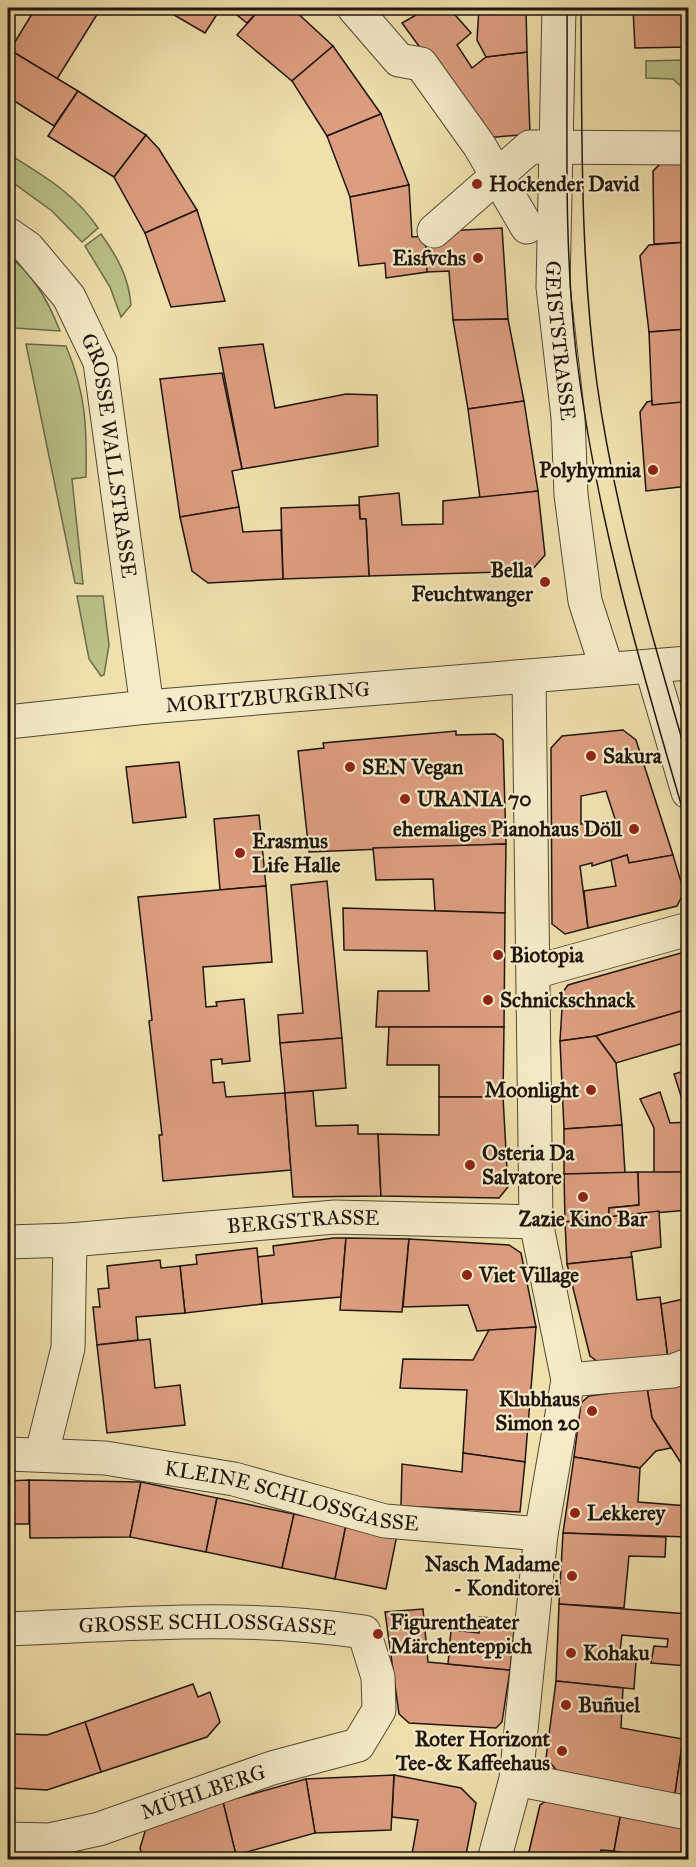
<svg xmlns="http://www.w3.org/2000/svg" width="696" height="1867" font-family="'IM FELL Great Primer',serif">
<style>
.green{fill:#bac289;stroke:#6c6c4c;stroke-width:1.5}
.building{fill:#dd9e80;stroke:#1e150e;stroke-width:1.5;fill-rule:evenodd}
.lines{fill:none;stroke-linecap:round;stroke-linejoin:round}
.minor-casing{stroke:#524836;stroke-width:35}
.minor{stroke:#f5ebc9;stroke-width:33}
.tram{stroke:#1e150e;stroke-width:1.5}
.poi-dot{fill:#8f2418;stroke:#f5ebc9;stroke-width:2}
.labels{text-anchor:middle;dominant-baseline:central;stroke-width:4.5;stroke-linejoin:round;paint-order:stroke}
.poi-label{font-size:21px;font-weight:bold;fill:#1e150e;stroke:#f5ebc9;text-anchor:start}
.street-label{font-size:21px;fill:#1e150e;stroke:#f5ebc9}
</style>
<rect width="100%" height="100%" fill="#efe0ac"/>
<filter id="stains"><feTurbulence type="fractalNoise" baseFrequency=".00333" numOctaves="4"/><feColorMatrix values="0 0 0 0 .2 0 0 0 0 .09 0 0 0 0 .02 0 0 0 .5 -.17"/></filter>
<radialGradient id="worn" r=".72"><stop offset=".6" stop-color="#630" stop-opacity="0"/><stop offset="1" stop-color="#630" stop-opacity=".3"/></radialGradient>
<g class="green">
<polygon points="685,60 688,64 688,88 685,90 673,79 646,78 646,61"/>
<path d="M15,158C47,178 77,196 98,228L82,242L52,211L8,179V169Z"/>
<path d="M101,234C117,256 129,278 131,305L121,317L110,287L85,246Z"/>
<path d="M8,256C33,272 49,303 60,331L15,328L8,321Z"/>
<path d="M26,344L66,346C86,393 87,428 86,477L72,479L83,584L75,583Z"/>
<polygon points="77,596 103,596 109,645 104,675 101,676 89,659"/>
</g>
<g class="building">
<polygon points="33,8 101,8 57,79 10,50 35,9"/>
<polygon points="162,8 221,8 205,33"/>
<polygon points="228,8 261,8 247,23"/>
<polygon points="261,8 292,8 333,46 292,81 237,35"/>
<polygon points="428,8 449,8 471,33 457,45 472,68 486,57 527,52 530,134 486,138 402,23"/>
<polygon points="479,8 526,8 527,52 486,57 477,40"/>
<polygon points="633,8 688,8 688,47 635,48"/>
<polygon points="333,46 381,114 327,136 292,81"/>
<polygon points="10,50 78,91 54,126 8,97 8,54"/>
<polygon points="78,91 146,135 114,177 48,136"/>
<polygon points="381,114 409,185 350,197 327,136"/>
<polygon points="146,135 159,149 197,210 145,233 114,177"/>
<polygon points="688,163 688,242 654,244 653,171 660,164"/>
<polygon points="409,185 412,237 425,236 427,272 386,278 385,263 359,266 350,197"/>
<polygon points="197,210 225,301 171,307 145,233"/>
<polygon points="502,228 508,319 453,320 449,271 427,272 425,232"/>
<polygon points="688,242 688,329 649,332 640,256 649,245"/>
<polygon points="508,319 524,401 468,409 453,320"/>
<polygon points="688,329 688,402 652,405 649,332"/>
<polygon points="263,344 275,408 346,394 377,395 378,446 242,469 219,348"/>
<polygon points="222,373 242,469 232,471 239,507 180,517 160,379"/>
<polygon points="524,401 538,491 480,498 468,409"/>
<polygon points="652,401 652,405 682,402 685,431 688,430 688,486 646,491 640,412 647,402"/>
<polygon points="538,491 545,555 531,571 369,576 366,519 360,519 359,497 399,493 402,525 443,524 443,501"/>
<polygon points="359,505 360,519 366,519 369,576 283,579 281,508"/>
<polygon points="239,507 243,532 281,530 283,579 208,583 192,571 180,517"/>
<path d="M623,730L636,740L673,855L629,863L627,855L592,866V863L580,866L588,928L565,934L552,924L551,748L562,736ZM606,791L617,825L589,833L586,823L581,824V796Z"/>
<polygon points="456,731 456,735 495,734 503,740 506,844 309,852 298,751 324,748 323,743"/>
<polygon points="179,762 186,817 133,823 126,767"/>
<polygon points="259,815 266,886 220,890 214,819"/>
<polygon points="506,844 505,913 435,911 433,879 376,880 373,848"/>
<polygon points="627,855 629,863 673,855 684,892 677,906 588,928 584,891 616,886 611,860"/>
<polygon points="327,881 342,1038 280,1043 278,1015 303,1013 291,885"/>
<polygon points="266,886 272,962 203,967 206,1007 217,1006 216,1002 244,999 250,1061 222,1064 222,1059 211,1060 213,1083 224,1082 226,1097 285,1093 291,1170 163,1181 159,1135 162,1135 149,1021 152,1020 138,897"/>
<polygon points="343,908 505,913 504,1027 376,1027 378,991 429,991 427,951 344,950"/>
<polygon points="688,951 688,1009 596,1036 560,1041 563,992 568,985"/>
<polygon points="688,1009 688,1048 687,1042 616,1063 596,1036"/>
<polygon points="389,1027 504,1027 503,1097 439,1097 439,1065 387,1065"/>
<polygon points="596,1036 616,1063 622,1125 564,1129 560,1041"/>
<polygon points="342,1038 346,1088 285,1093 280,1043"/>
<polygon points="688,1070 688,1118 674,1074"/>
<polygon points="313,1091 316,1126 358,1125 358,1134 378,1134 381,1196 293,1197 285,1093"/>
<polygon points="660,1092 670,1123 688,1122 688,1172 654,1173 654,1128 640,1099"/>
<polygon points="439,1097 503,1097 508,1187 499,1198 381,1196 378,1134 439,1135"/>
<polygon points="622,1125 625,1173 564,1174 564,1129"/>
<polygon points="638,1172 639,1205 609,1208 609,1217 565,1222 564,1174"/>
<polygon points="638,1172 688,1172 688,1210 609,1217 609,1208 639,1205"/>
<polygon points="659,1211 661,1247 631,1252 632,1257 567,1264 565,1222"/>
<polygon points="334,1238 346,1238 341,1297 262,1304 257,1257 274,1255 273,1246"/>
<polygon points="346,1238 409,1239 402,1312 340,1310"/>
<polygon points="409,1239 509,1245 521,1253 536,1327 477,1331 468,1305 403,1307"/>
<polygon points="257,1248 262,1304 185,1313 180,1266 197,1264 196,1255"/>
<polygon points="632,1257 637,1300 660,1297 668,1358 605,1367 590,1356 567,1264"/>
<polygon points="160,1260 161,1268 180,1266 185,1313 136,1317 138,1340 97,1345 93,1307 100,1307 98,1289 109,1288 107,1266"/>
<polygon points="688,1298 688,1350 668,1358 661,1304"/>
<polygon points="536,1327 525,1462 463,1453 467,1390 400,1388 403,1359 473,1360 489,1330"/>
<polygon points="150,1339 155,1388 180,1385 185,1425 107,1433 97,1345"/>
<polygon points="688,1379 688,1460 681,1463 652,1418 647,1388"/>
<polygon points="647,1388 652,1418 671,1448 656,1451 640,1468 574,1457 581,1403 589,1396"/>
<polygon points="463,1453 525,1462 520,1512 401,1506 402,1464 462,1472"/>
<polygon points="574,1457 640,1468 638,1502 688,1506 688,1537 563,1533"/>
<polygon points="29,1480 141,1482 130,1537 30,1538"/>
<polygon points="29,1480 29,1524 8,1524 8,1481"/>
<polygon points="141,1482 217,1498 206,1552 130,1537"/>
<polygon points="217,1498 294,1514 282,1568 206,1552"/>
<polygon points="294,1514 346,1525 335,1579 282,1568"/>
<polygon points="346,1525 397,1535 386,1589 335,1579"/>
<polygon points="563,1533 666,1537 665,1557 629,1556 624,1608 559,1604"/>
<polygon points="559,1604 688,1614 688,1666 651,1663 654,1646 667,1647 668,1639 622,1635 619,1659 636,1661 634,1689 556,1681"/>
<polygon points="423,1609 428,1662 510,1670 502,1722 496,1728 409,1723 399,1714 385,1612"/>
<polygon points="480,1617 515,1620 510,1670 448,1664 451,1630 479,1633"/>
<polygon points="556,1681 623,1688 621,1728 683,1739 675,1794 559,1773 546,1758"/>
<polygon points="193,1684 198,1697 210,1692 220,1722 207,1737 101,1772 85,1722"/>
<polygon points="85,1722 101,1772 47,1790 11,1788 13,1734 47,1735"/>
<polygon points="8,1734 13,1734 11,1788 8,1788"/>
<polygon points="683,1739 688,1739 688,1796 675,1794"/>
<polygon points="394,1775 461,1788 476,1803 465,1860 411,1860 418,1820 392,1817"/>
<polygon points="394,1775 391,1830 315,1833 306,1779"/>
<polygon points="306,1779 315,1833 236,1855 223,1802"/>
<polygon points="555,1795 622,1807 614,1851 601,1850 599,1860 527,1860 540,1805"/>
<polygon points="223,1802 236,1855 221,1860 143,1860 140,1848 147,1825"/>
<polygon points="622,1807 688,1820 688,1860 623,1860 624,1853 614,1851"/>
</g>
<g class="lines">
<g class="minor-casing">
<g id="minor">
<polyline points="354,8 399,60 421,64 479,145 527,227"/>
<path id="s1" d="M559,8L553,287L568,417L571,495L585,601L607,669"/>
<polyline points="434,231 530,147 688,148"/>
<path id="s2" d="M8,234L28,248L69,297L100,362L147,707"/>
<polyline points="651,666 688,792"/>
<path id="s3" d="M8,722L147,707L688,663"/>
<polyline points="534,972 685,930"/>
<path id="s4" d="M70,1240L335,1217L536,1222"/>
<polyline points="8,1242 70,1240 68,1348 42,1453"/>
<polyline points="568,1380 673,1371 688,1365"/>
<path id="s5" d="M8,1454L105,1458L234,1479L385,1521L541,1534"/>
<path id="s6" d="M8,1629C128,1624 244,1614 364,1632L378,1677L379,1710L358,1745L272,1768L99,1829L49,1840L8,1839"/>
<polyline points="516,1779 688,1813"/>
<polyline points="494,1860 516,1779 541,1534 568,1380 536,1222 529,678"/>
</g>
</g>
<use href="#minor" class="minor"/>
<g class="tram">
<path d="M567,8C568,122 563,238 576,352C595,515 642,671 688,828"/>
<path d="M581,8C582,133 580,260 597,384C615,512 652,637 688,760"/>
</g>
</g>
<g class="poi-dot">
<circle cx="477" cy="184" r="6"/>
<circle cx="478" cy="258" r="6"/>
<circle cx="653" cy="470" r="6"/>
<circle cx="545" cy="582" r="6"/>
<circle cx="591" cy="756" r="6"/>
<circle cx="350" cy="767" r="6"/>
<circle cx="405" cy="799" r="6"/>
<circle cx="634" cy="829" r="6"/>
<circle cx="240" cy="853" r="6"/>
<circle cx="498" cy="955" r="6"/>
<circle cx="488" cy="1000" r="6"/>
<circle cx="591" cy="1090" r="6"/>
<circle cx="470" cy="1165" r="6"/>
<circle cx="583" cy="1197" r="6"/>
<circle cx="467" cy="1275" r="6"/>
<circle cx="592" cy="1411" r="6"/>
<circle cx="575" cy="1513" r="6"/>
<circle cx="572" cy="1576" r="6"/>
<circle cx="378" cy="1634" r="6"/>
<circle cx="571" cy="1653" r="6"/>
<circle cx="566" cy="1705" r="6"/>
<circle cx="562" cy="1751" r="6"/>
</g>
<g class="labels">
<g class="poi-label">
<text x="489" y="184">Hockender David</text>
<text x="466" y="258" text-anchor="end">Eisfvchs</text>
<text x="641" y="470" text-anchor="end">Polyhymnia</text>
<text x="533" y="570" text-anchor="end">Bella<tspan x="533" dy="24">Feuchtwanger</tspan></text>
<text x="603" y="756">Sakura</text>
<text x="362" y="767">SEN Vegan</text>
<text x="417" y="799">URANIA 70</text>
<text x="622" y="829" text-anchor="end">ehemaliges Pianohaus Döll</text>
<text x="252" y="841">Erasmus<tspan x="252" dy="24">Life Halle</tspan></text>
<text x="510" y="955">Biotopia</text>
<text x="500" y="1000">Schnickschnack</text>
<text x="579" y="1090" text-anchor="end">Moonlight</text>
<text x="482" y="1153">Osteria Da<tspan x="482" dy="24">Salvatore</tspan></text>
<text x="583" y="1219" text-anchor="middle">Zazie Kino Bar</text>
<text x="479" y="1275">Viet Village</text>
<text x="580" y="1399" text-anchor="end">Klubhaus<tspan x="580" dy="24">Simon 20</tspan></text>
<text x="587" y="1513">Lekkerey</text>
<text x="560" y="1564" text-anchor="end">Nasch Madame<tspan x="560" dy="24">- Konditorei</tspan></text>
<text x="390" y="1622">Figurentheater<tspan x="390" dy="24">Märchenteppich</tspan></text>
<text x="583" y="1653">Kohaku</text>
<text x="578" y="1705">Buñuel</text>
<text x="550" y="1739" text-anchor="end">Roter Horizont<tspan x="550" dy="24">Tee-&amp; Kaffeehaus</tspan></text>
</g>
<g class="street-label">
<text stroke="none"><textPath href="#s1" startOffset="333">GEISTSTRASSE</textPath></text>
<text stroke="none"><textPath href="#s2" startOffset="254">GROSSE WALLSTRASSE</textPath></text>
<text stroke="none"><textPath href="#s3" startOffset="261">MORITZBURGRING</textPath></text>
<text stroke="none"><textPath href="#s4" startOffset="234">BERGSTRASSE</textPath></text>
<text stroke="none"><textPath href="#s5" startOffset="288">KLEINE SCHLOSSGASSE</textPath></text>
<text stroke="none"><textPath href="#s6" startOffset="200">GROSSE SCHLOSSGASSE</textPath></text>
<text transform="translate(203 1792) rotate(-19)">MÜHLBERG</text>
</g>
</g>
<rect width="696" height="1867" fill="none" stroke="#efe0ac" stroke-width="30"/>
<rect x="9" y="9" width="678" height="1849" fill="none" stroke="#1e150e" stroke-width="3"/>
<rect x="15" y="15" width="666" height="1837" fill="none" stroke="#1e150e" stroke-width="1.5"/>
<rect width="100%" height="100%" filter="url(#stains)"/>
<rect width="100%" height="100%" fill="url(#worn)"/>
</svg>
